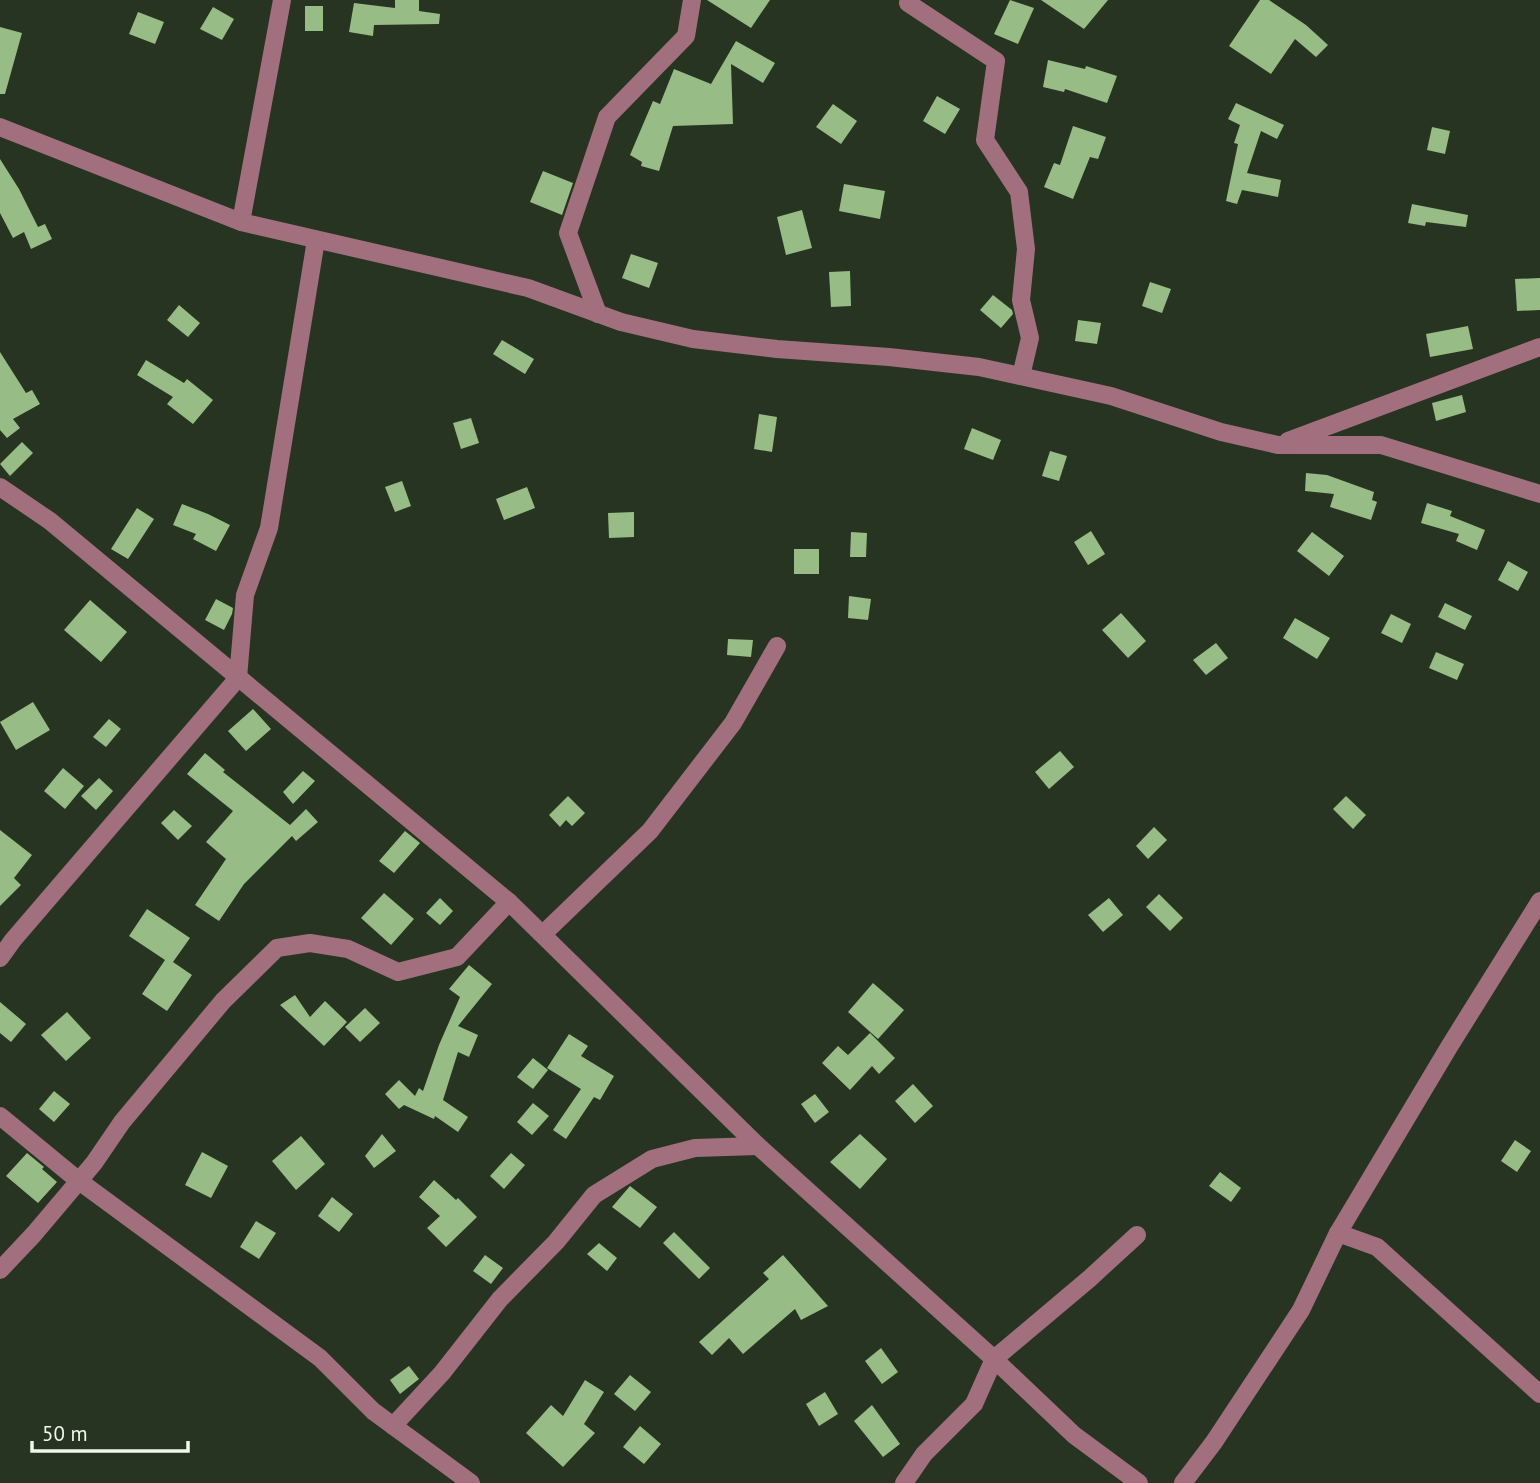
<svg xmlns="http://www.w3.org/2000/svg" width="1540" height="1483" font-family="'PT Sans',sans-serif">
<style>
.building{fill:#97bc85}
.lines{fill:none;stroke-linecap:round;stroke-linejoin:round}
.minor{stroke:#a16f7d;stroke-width:18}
</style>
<rect width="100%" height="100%" fill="#273421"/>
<g class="building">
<polygon points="395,0 419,0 419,11 440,14 439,24 374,25 373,36 349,32 354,3 395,8"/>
<polygon points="707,0 770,0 751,28"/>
<polygon points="1010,0 1034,8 1018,44 994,34"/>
<polygon points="1041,0 1108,0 1084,29"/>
<polygon points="1260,0 1269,0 1306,25 1328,45 1316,57 1295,39 1271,74 1229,46"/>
<rect x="305" y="6" width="18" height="25"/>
<polygon points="213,7 234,19 222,40 200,29"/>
<polygon points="138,12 164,22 155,44 129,34"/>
<polygon points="0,27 22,33 5,94 0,94"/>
<polygon points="736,41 775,63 763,83 731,64 733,124 673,126 659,171 641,166 642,162 630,155 653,101 660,104 674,69 711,84"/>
<polygon points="1048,60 1085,69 1086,66 1117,76 1107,103 1065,89 1064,92 1043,87"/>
<polygon points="937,96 960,109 945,134 923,121"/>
<polygon points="1236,103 1284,125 1277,139 1261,131 1247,173 1281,180 1278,197 1242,190 1237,204 1226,201 1238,144 1234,143 1240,125 1228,119"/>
<polygon points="833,104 857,121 841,144 816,127"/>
<polygon points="1073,126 1106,137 1098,159 1090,157 1073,199 1044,187 1054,163 1060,165"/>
<polygon points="1432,127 1450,131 1445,154 1427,150"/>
<polygon points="0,159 19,189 38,227 45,224 52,239 31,249 24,232 13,238 0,213"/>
<polygon points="543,171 573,183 562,215 530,202"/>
<polygon points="844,184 885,191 880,219 839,211"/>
<polygon points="1412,204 1468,215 1466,227 1426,222 1425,226 1408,223"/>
<polygon points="802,210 812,248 786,255 777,217"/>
<polygon points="631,254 658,263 649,288 622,278"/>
<polygon points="850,271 851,306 831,307 829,272"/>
<polygon points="1540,278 1540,310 1517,311 1515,279"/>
<polygon points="1150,282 1171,289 1162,313 1142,306"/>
<polygon points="993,295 1012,310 1013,314 1001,328 980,310"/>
<polygon points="179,305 200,323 188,337 167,320"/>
<polygon points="1078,320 1101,323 1097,344 1075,341"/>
<polygon points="1468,326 1473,349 1430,357 1426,334"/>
<polygon points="502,340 534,359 525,374 493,354"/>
<polygon points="0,352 26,393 32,390 40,404 13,419 20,428 7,438 0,430"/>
<polygon points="146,360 184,383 187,379 213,400 193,424 167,404 173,397 137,375"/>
<polygon points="1462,395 1466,412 1436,421 1432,403"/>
<polygon points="759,414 777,417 772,452 754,449"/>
<polygon points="471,418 479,443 461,449 453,423"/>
<polygon points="972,428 1001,440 993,460 964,449"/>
<polygon points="22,442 33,453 10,476 0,464"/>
<polygon points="1050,451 1067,456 1059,481 1042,476"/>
<polygon points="1306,473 1327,475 1374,492 1372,500 1377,502 1371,520 1330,507 1334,494 1305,491"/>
<polygon points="402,481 411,506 395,512 385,487"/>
<polygon points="527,487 535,508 504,520 496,499"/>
<polygon points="1427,503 1452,511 1450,516 1485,530 1477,550 1456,541 1459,534 1421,523"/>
<polygon points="182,504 208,514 230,525 216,551 193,539 196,534 173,525"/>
<polygon points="137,508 154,519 128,559 111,549"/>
<polygon points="634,512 634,537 609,538 608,513"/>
<polygon points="1091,531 1105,554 1088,565 1074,542"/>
<polygon points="851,532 867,533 866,557 850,557"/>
<polygon points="1312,532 1344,556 1329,576 1297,551"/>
<rect x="794" y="549" width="25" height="25"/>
<polygon points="1508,561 1528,572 1518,591 1498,580"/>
<polygon points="849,596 871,599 868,620 848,618"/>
<polygon points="216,599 233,608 232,614 224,630 205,620"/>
<polygon points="90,600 127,632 101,662 64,630"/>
<polygon points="1445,603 1472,616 1465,630 1438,617"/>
<polygon points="1121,613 1146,641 1128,658 1102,630"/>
<polygon points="1391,614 1411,624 1402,643 1381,633"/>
<polygon points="1295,618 1330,638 1317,659 1283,638"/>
<polygon points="728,639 753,640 751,657 727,655"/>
<polygon points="1216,643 1228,658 1206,675 1193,660"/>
<polygon points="1436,652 1464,664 1457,680 1429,668"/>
<polygon points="33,702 50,730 16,750 0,722"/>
<polygon points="253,709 271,729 246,751 228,731"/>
<polygon points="109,719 121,729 106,747 93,737"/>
<polygon points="1060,751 1074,767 1049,789 1035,772"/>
<polygon points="205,753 225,770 223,772 290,825 306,809 318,822 296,841 292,836 244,884 219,921 195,905 226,859 206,842 233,811 187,774"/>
<polygon points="63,768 84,786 65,809 44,791"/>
<polygon points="303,771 315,781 293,804 283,792"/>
<polygon points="99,778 113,791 96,810 81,796"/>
<polygon points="568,796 585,813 572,826 566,820 560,827 549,815"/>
<polygon points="1346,796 1366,815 1353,829 1333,809"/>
<polygon points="174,810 192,826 178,840 161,823"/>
<polygon points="1154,827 1167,840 1148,859 1136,846"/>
<polygon points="0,830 32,855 14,878 21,885 0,906"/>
<polygon points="405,831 420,843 394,873 379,861"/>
<polygon points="384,893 414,919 391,945 361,918"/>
<polygon points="1159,894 1183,918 1170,931 1146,907"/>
<polygon points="440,898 453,911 440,925 426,913"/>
<polygon points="1109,898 1123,915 1103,932 1088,915"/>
<polygon points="147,909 190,938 173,962 192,975 167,1011 142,994 165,960 129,936"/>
<polygon points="469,965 492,984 458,1026 478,1035 469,1057 458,1052 443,1100 468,1117 458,1132 435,1116 434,1119 404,1105 399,1109 385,1094 399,1080 415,1096 419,1088 423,1091 439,1045 460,997 449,989"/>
<polygon points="873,983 904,1010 878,1039 848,1012"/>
<polygon points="295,995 310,1017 325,1001 347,1022 324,1046 280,1005"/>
<polygon points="0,1002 26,1024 11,1042 0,1033"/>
<polygon points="365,1008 380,1023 360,1042 345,1027"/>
<polygon points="67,1012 91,1038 66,1061 41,1035"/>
<polygon points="870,1033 895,1058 879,1074 872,1066 850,1090 822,1063 838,1046 848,1055"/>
<polygon points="569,1034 588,1046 581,1056 614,1076 600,1100 594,1097 566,1139 553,1130 581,1089 547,1068"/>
<polygon points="533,1058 548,1070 533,1089 517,1077"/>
<polygon points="913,1084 933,1106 915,1123 895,1101"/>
<polygon points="54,1091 70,1104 54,1122 39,1109"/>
<polygon points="815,1094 829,1112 815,1123 801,1104"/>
<polygon points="533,1103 549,1116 532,1135 517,1122"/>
<polygon points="382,1134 396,1151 374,1168 365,1156"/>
<polygon points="860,1134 887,1159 860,1189 830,1162"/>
<polygon points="301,1136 325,1164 296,1190 272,1161"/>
<polygon points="1515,1140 1531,1151 1517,1172 1501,1161"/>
<polygon points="202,1152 228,1166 211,1198 185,1185"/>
<polygon points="27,1153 44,1167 42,1169 57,1182 38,1203 6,1176"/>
<polygon points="511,1153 525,1165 504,1189 490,1176"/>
<polygon points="1220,1172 1241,1188 1231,1202 1209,1186"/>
<polygon points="434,1180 456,1200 458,1198 477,1217 446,1247 427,1228 440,1216 419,1197"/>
<polygon points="630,1186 657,1207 640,1228 612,1207"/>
<polygon points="332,1197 353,1214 339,1232 318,1216"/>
<polygon points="256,1221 276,1233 259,1259 240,1247"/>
<polygon points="674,1232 710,1268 699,1279 663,1243"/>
<polygon points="599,1243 617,1258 607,1271 587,1254"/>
<polygon points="485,1255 503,1268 491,1284 473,1271"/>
<polygon points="783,1255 828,1306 801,1320 795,1309 743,1354 729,1338 712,1355 699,1342 769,1279 763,1273"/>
<polygon points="881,1348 898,1372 882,1384 865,1361"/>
<polygon points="409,1366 419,1379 400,1394 390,1380"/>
<polygon points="630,1375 651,1392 635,1411 614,1394"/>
<polygon points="585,1380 604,1392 584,1424 595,1433 563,1467 526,1433 551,1405 563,1416"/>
<polygon points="825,1392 838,1414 819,1426 806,1404"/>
<polygon points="872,1405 900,1444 883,1457 854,1421"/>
<polygon points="640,1426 661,1444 644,1464 623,1447"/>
</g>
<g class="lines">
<g class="minor">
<polyline points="910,0 908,3 996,61 985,140 1019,192 1026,249 1021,300 1030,338 1021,376"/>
<polyline points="0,127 241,222 528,288 621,322 693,339 777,349 889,357 979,367 1111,396 1221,432 1278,445 1381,445 1540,494"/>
<polyline points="241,222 282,0"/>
<polyline points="598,314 568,233 607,117 686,36 692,0"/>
<polyline points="1288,441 1540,347"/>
<polyline points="0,487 50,521 509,902 758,1146 994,1359 1074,1435 1139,1483"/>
<polyline points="543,934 650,831 733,723 777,646"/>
<polyline points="0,958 13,940 238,678 245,595 269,528 316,240"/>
<polyline points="0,1116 79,1181 320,1358 373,1411 471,1483"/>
<polyline points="1338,1233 1377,1247 1540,1394"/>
<polyline points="0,1270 34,1234 94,1163 122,1122 223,1001 277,948 310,943 348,949 398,972 457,957 509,902"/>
<polyline points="393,1426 442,1373 500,1299 556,1242 594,1195 652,1159 695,1148 758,1146"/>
<polyline points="904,1483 924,1454 974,1404 994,1359 1089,1279 1137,1235"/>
<polyline points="1183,1483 1214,1442 1301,1310 1338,1233 1449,1047 1540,901"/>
</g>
</g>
<path d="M32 1441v10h156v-10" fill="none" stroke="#eff8eb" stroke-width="3.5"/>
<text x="42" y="1441" font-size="21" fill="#eff8eb" stroke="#273421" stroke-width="5" paint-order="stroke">50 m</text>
</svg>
